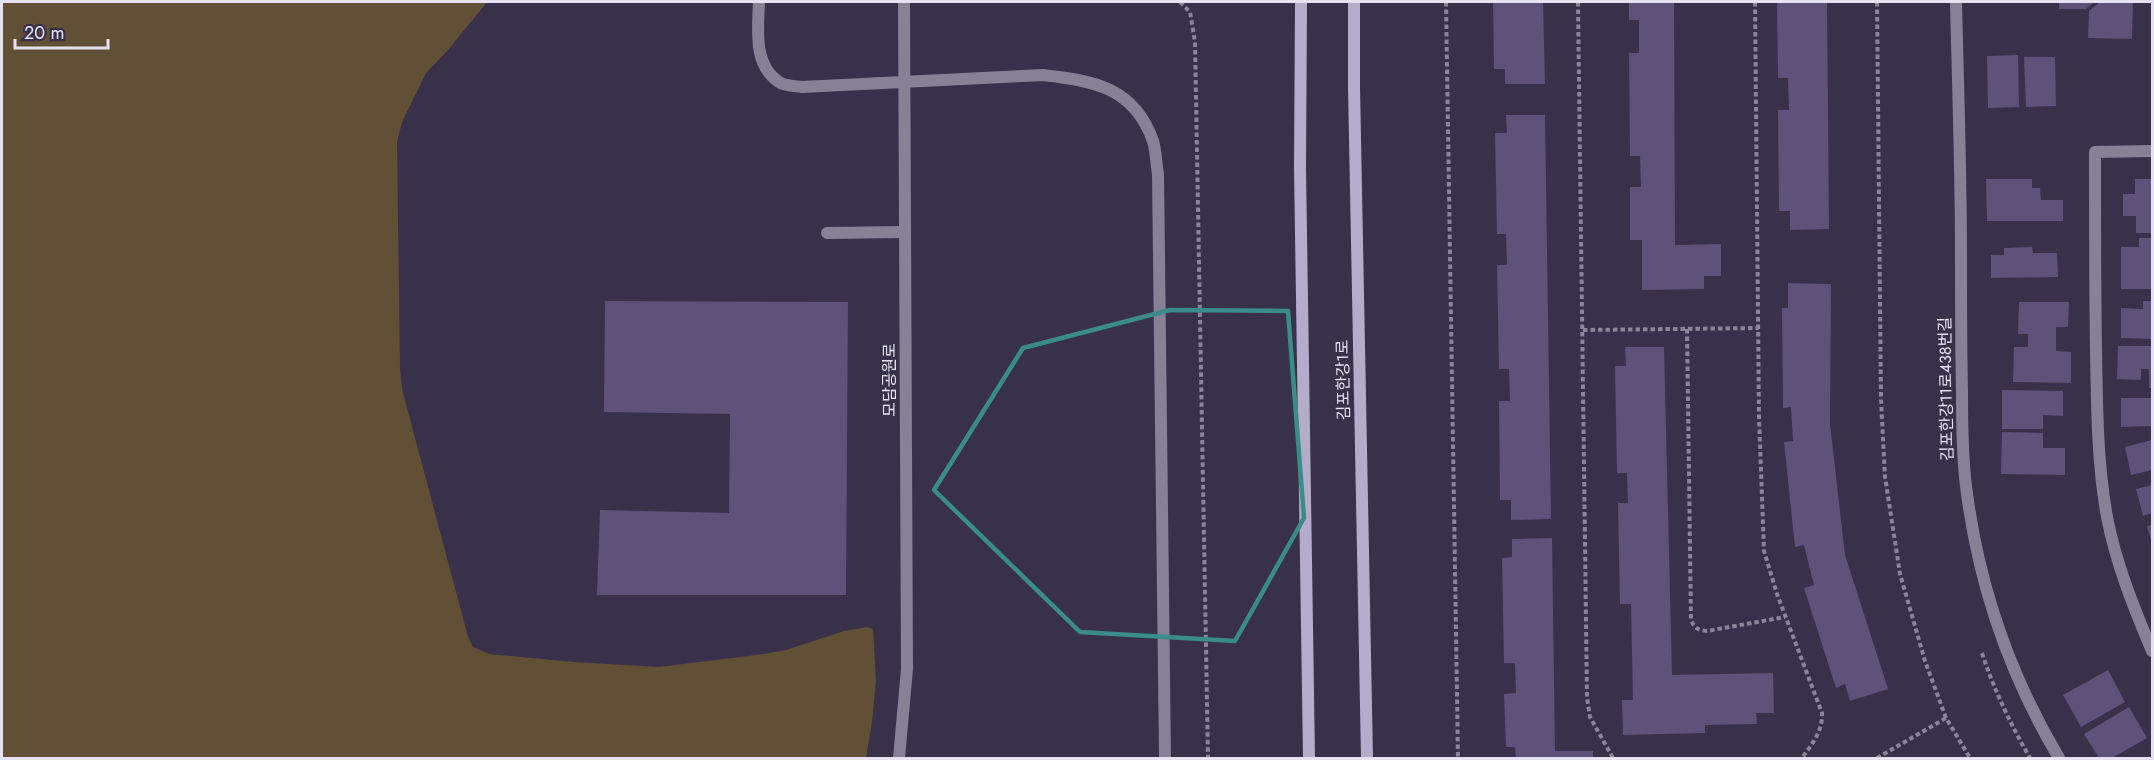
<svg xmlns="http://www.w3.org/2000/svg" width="2154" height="760" font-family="Jost,'Noto Sans KR',sans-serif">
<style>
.green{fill:#625036}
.building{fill:#5e517a}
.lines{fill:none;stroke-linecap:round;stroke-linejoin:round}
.path{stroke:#8b8599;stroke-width:4;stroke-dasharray:4.5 3;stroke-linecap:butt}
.lane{stroke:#878195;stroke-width:12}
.street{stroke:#878195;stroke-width:12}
.secondary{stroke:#b5accb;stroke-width:12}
.marked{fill:none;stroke:#3a8c88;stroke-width:4.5;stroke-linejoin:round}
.labels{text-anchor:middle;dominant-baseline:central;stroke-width:4.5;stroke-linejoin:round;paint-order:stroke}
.street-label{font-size:16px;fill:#e7e2f2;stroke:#383149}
</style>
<rect width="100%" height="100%" fill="#383149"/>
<polygon class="green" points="2,2 487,2 448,50 426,73 402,122 397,142 400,368 402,389 468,637 473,647 489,654 574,662 659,667 764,654 786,650 844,631 867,627 873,629 876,681 872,722 866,758 2,758"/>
<g class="building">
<polygon points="1493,2 1543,2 1545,84 1505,84 1505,69 1494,69"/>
<polygon points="1629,2 1674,2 1675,245 1721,244 1721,276 1704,276 1704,289 1642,290 1642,240 1630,240 1630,187 1641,187 1640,156 1630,156 1629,53 1639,53 1639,20 1629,20"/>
<polygon points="1777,2 1827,2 1829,229 1790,230 1790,211 1779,211 1778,110 1789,110 1788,78 1778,78"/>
<polygon points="2059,2 2094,2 2086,9 2059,9"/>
<polygon points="2100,2 2133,2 2132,39 2088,38 2089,11"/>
<polygon points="2018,55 2019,107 1988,108 1987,56"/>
<polygon points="2024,57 2055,57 2056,106 2026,107"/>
<polygon points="1506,115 1545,115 1551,519 1511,520 1511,500 1500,500 1499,401 1510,401 1509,369 1499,369 1497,265 1507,265 1506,234 1497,234 1495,133 1507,133"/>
<polygon points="1986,179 2032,179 2032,188 2040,188 2041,200 2063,200 2063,221 1987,221"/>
<polygon points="2135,179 2152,179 2152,233 2136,233 2136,216 2123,216 2123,194 2135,194"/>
<polygon points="2139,238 2152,238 2152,289 2121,289 2121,247 2139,247"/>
<polygon points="2032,247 2033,253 2057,253 2058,277 1991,278 1991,255 2004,255 2004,248"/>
<polygon points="1788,283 1831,284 1830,424 1845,555 1888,689 1850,701 1845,684 1836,688 1804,588 1814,585 1804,545 1795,547 1784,442 1793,441 1791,407 1783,408 1782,308 1788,308"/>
<polygon points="605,301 848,302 846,595 597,595 600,510 729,513 730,414 604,412"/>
<polygon points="2143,301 2152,301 2152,339 2121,338 2121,308 2143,309"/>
<polygon points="2019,302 2069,302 2068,327 2056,327 2056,351 2071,352 2071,383 2013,382 2014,347 2028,347 2028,334 2018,334"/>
<polygon points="2118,346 2152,346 2152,388 2149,388 2149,369 2141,369 2141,380 2117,379"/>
<polygon points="1625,347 1664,347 1672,675 1773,673 1774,713 1756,713 1757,724 1705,725 1705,733 1623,735 1622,700 1633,700 1631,604 1620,604 1618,503 1628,503 1627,473 1617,473 1615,366 1626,366"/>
<polygon points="2002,390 2063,391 2063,416 2043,415 2043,429 2002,429"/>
<polygon points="2121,398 2152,398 2152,426 2121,427"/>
<polygon points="2002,432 2043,433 2043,448 2065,448 2065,475 2001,474"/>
<polygon points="2152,440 2152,470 2131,475 2125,447"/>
<polygon points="2152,485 2152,513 2143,516 2136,489"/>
<polygon points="2152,525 2152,543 2147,526"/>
<polygon points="1552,538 1555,751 1593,751 1593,758 1516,758 1515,747 1506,747 1504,694 1516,693 1515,663 1504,663 1502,558 1512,557 1512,539"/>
<polygon points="2108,670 2125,702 2081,727 2063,695"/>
<polygon points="2129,707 2147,738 2112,758 2099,758 2084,734"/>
</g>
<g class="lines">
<g class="path">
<polyline points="1180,2 1190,12 1195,42 1208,758"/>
<polyline points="1446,2 1458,758"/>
<polyline points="1578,2 1587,698 1590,717 1613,758"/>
<path d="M1755,2L1759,417L1764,551L1777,594L1822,713C1823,731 1812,744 1802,758"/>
<polyline points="1877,2 1881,400 1885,477 1900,574 1925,661 1946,718 1970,758"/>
<path d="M1687,329L1691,620C1695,629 1698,630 1707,631L1785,617"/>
<polyline points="1583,330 1759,328"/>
<path d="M1982,653C1994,690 2011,725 2030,758"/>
<polyline points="1877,758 1946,718"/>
</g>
<polyline class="lane" points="827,233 905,232"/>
<g class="street">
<path d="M759,2C758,29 753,65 779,82C784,86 795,86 802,87L1043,75C1094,81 1134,87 1153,141C1156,151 1156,163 1158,174L1165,758"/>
<path d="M1956,2C1958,86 1961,171 1961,255C1961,301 1961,346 1962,391C1962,423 1962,455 1966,486C1978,584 2009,674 2059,758"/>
<path d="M2152,151L2095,152C2095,218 2095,283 2096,349C2097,405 2097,462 2107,517C2116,564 2134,608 2152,651"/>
<polyline points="899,758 907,669 904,2"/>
</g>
<g class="secondary">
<polyline points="1301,2 1300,168 1309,758"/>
<polyline points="1354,2 1354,87 1367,758"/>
</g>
</g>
<path class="marked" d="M1170,310L1288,311L1304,518L1235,641L1080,632L934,490L1023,348Z"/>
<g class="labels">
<g class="street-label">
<text transform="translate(889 380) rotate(-90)">모담공원로</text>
<text transform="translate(1343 380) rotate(-91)">김포한강1로</text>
<text transform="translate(1946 389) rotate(-91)">김포한강11로438번길</text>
</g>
</g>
<rect width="2154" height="760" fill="none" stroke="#e7e2f2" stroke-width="6"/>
<path d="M15 39v9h93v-9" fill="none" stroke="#e7e2f2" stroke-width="3"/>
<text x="24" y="39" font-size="18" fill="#e7e2f2" stroke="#383149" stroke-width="4.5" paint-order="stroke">20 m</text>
</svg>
